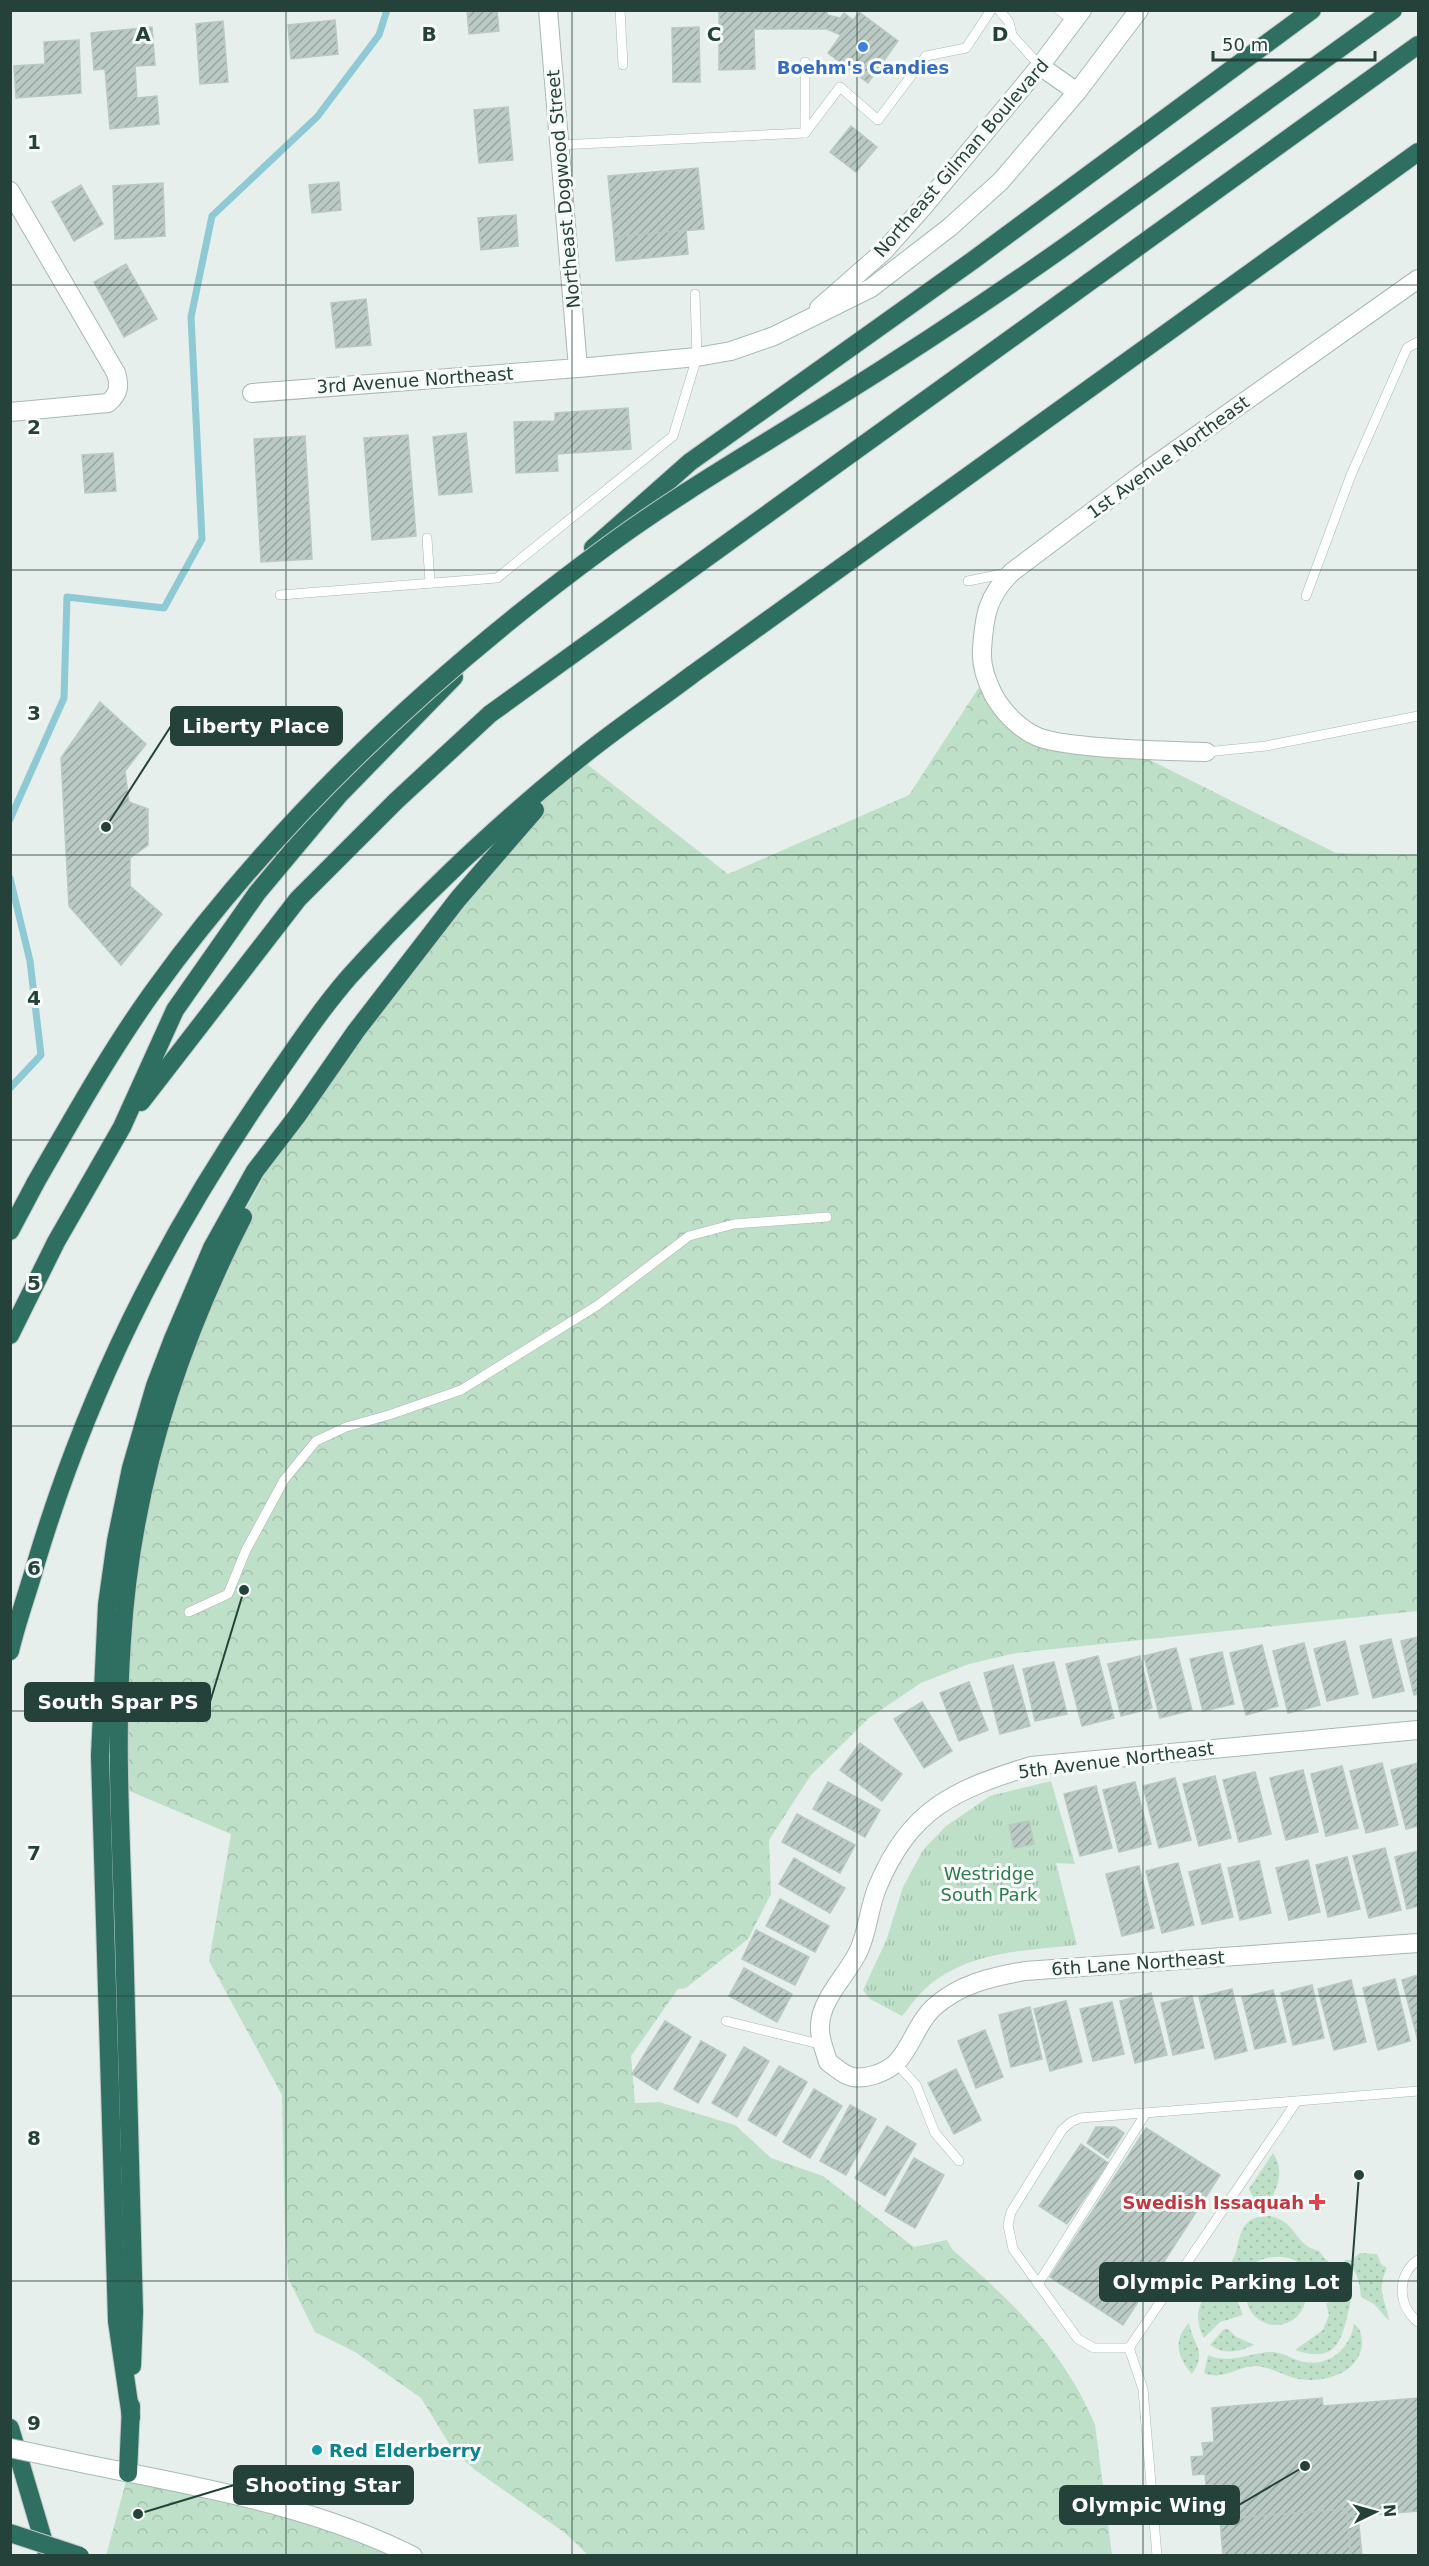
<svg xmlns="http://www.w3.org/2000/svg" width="1429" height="2566" font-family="'DejaVu Sans',sans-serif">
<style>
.grass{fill:url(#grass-dots)}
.forest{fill:url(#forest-crowns)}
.park{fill:url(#park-tufts)}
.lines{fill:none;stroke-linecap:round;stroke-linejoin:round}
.stream{stroke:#8ec9d4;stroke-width:7}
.building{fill:url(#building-hatch);stroke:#b8c9c2;stroke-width:1.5}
.lane-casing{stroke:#a8b8b2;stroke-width:10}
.street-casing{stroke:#a8b8b2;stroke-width:20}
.secondary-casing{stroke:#a4bbb3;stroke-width:20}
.highway-casing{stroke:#c2cac8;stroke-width:20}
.lane{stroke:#fff;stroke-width:9}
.street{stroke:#fff;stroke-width:18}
.secondary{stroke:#fff;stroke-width:18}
.highway{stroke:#2f6f62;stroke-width:18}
.secondary-bridge-casing{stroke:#a4bbb3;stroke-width:20;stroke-linecap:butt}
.highway-bridge-casing{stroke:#c2cac8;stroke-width:20;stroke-linecap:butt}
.secondary-bridge{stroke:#fff;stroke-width:18}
.highway-bridge{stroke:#2f6f62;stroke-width:18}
.grid{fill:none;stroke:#24423a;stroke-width:1.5;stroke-opacity:0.55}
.shop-dot{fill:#3f7fe0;stroke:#f7fbf9;stroke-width:2}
.health-dot{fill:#e0444e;stroke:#f7fbf9;stroke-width:2}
.culture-dot{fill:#0f9aa8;stroke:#f7fbf9;stroke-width:2}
.labels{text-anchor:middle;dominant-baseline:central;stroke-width:6;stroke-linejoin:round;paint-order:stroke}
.shop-label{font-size:18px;font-weight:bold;fill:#366cbe;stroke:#f7fbf9}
.street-label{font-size:18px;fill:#24423a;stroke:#f7fbf9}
.park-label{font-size:18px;fill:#2d7a4b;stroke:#f7fbf9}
.health-label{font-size:18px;font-weight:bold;fill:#be3a42;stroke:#f7fbf9;text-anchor:end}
.culture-label{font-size:18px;font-weight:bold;fill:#0d838f;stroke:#f7fbf9;text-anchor:start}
.grid-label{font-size:20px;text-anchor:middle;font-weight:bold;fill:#24423a;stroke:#f7fbf9;stroke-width:6;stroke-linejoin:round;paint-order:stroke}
.leader{fill:none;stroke:#24423a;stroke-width:2}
.callout-dot{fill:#24423a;stroke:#f7fbf9;stroke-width:2}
.callout{fill:#24423a;stroke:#24423a;stroke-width:2}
.callout-label{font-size:20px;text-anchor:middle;font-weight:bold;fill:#fff}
</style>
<defs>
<pattern id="grass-dots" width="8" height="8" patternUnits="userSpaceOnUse" patternTransform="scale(1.5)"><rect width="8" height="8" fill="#bfe0c8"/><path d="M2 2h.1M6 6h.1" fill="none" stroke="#a4c1ad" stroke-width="1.8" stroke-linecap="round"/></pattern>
<pattern id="forest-crowns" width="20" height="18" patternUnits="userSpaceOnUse" patternTransform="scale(1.5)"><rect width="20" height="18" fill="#bfe0c8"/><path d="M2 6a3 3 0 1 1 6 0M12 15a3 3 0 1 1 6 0" fill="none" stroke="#a4c1ad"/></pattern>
<pattern id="park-tufts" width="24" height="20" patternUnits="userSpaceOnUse" patternTransform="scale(1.5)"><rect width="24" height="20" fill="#bfe0c8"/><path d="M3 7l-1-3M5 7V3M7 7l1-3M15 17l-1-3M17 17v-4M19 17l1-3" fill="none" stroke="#a4c1ad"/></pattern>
<pattern id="building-hatch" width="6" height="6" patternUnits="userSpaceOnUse" patternTransform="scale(1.5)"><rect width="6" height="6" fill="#bbcac4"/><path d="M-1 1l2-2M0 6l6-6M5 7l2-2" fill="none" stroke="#98a6a0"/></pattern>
</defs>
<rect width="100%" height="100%" fill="#e6efeb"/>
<g class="grass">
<path d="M1273,2153C1286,2172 1276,2188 1268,2207L1253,2210L1254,2199L1249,2189Z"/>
<path d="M1270,2216C1298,2222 1294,2246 1319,2251C1331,2270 1348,2267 1351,2291L1325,2294L1315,2299C1314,2288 1313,2277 1305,2268C1286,2246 1242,2258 1237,2287C1236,2297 1239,2306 1243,2315L1220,2322L1204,2338C1184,2300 1220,2286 1234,2257C1239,2246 1238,2231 1248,2222C1253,2217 1263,2217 1270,2216Z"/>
<path d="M1360,2253L1377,2254L1381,2264L1387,2268C1375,2293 1387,2301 1389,2321L1374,2304L1361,2297C1359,2280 1358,2270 1343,2260H1351Z"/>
<circle cx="1276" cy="2295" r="30"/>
<path d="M1346,2299L1351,2301C1342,2334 1342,2366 1295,2350L1323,2330L1329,2315L1326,2303Z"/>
<path d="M1189,2323C1193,2345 1208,2352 1192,2374C1178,2358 1172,2340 1189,2323Z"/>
<path d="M1354,2324C1361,2328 1362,2337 1362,2345C1358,2374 1324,2383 1299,2379C1284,2376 1270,2366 1254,2366C1237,2367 1222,2381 1204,2373L1208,2355C1231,2365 1250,2352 1273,2352C1285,2353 1293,2360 1304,2362C1330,2367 1350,2348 1354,2324Z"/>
<path d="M1224,2329H1228L1235,2336L1254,2345C1238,2352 1225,2355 1210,2345Z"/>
</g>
<g class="forest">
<path d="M985,678L1019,725L1132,751L1336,853L1418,855V1611L1016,1653L969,1664L921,1683L869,1718L811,1775L769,1840L771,1894L748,1939L686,1988L678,1989L631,2056L635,2103L659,2102L735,2125L771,2158L823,2176L914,2247L947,2240L953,2250C1012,2302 1064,2350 1095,2425L1112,2555H588L565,2533L475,2470L453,2450L421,2398L355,2352L315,2332L288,2278L285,2227L282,2095L209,1961L231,1834L120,1787L119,1718L147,1476L246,1209L297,1116L458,899L579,758L728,874L909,795Z"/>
<polygon points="128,2474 254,2500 413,2556 106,2556"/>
</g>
<path class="park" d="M1051,1781L1075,1864L1056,1863L1077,1945C1024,1951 964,1951 923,1991C915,1998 909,2008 902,2016L870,1999L863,1990L886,1941L903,1887L923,1850L946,1826L990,1796Z"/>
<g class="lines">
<g class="stream">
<polyline points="10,819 64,698 67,597 164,608 202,539 191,317 212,216 317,117 379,35 387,10"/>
<polyline points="10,878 30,961 41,1055 10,1088"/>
</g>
</g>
<g class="building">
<polygon points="467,10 497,10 499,31 469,34"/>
<polygon points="827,10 827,15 840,18 844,13 853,20 859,12 898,41 868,83 828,53 841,35 827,29 754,29 755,69 719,70 719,11"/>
<polygon points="335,20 338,54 291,59 288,25"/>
<polygon points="223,21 228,82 200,84 196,24"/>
<polygon points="152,27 155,65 135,66 137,98 157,96 159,124 110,129 105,69 94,70 91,33"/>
<polygon points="699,27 700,82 673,82 672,28"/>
<polygon points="79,40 81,93 16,98 14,66 45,64 44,42"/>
<polygon points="508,107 513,160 479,163 474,110"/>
<polygon points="851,126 877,147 856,172 830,152"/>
<polygon points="698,168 704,229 614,237 608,176"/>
<polygon points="339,182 341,210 312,213 309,185"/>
<polygon points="163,183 165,236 115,239 113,186"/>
<polygon points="81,185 103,224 74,241 52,202"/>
<polygon points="516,215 518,246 481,250 478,218"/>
<polygon points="686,230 688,254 616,261 614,237"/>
<polygon points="126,264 157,319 124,337 94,282"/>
<polygon points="366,299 371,345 336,348 331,303"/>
<polygon points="628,408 631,449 557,454 558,471 516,473 514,422 555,421 555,413"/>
<polygon points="466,433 472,492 439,495 433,437"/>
<polygon points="408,435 416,536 372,540 364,438"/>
<polygon points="305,436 312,559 261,562 254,439"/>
<polygon points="113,453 116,491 85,493 82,455"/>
<polygon points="100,702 146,744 125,771 129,802 148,809 148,845 130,858 130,886 162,914 121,965 69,906 61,758"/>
<polygon points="1418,1637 1418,1694 1414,1695 1401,1641"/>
<polygon points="1391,1639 1404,1691 1373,1698 1360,1646"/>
<polygon points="1345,1641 1358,1694 1327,1701 1314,1649"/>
<polygon points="1304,1643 1320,1705 1288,1713 1273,1651"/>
<polygon points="1262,1645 1278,1706 1246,1715 1230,1653"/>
<polygon points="1176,1648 1192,1710 1160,1718 1144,1656"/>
<polygon points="1222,1652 1234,1704 1203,1711 1190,1659"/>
<polygon points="1098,1656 1114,1718 1082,1726 1066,1664"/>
<polygon points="1140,1656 1152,1708 1121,1716 1108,1664"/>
<polygon points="1054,1662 1067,1714 1035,1721 1023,1669"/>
<polygon points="1013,1665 1030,1726 1000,1734 984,1673"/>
<polygon points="969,1682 988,1730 959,1741 940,1693"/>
<polygon points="922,1702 952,1751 924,1768 894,1719"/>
<polygon points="860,1743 902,1774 882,1801 840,1770"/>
<polygon points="1382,1763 1398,1825 1366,1833 1350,1771"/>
<polygon points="1418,1763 1418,1826 1406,1829 1391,1770"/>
<polygon points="1342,1766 1358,1828 1326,1836 1311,1774"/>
<polygon points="1303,1770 1318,1832 1286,1840 1270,1778"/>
<polygon points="1255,1772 1271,1834 1239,1842 1223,1780"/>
<polygon points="1215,1776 1231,1838 1199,1846 1183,1784"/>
<polygon points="1175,1778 1191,1840 1159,1848 1143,1786"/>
<polygon points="828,1782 880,1810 865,1837 813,1809"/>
<polygon points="1135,1782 1151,1844 1119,1852 1103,1790"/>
<polygon points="1096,1786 1112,1848 1080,1856 1064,1794"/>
<polygon points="797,1814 855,1845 840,1873 782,1842"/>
<polygon points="1029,1821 1034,1844 1014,1848 1009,1825"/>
<polygon points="1385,1848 1401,1910 1369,1918 1353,1856"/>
<polygon points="1418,1851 1418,1906 1407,1909 1395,1857"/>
<polygon points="1347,1857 1360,1909 1328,1917 1316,1865"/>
<polygon points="794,1858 845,1888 830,1913 779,1884"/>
<polygon points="1308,1860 1320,1912 1289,1920 1276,1868"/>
<polygon points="1259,1861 1271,1913 1240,1920 1228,1868"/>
<polygon points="1178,1863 1194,1925 1162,1933 1146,1871"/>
<polygon points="1220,1864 1233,1917 1202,1924 1189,1872"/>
<polygon points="1139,1866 1154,1928 1122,1936 1106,1874"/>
<polygon points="780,1899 829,1926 815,1952 766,1926"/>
<polygon points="756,1930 809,1957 795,1985 742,1959"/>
<polygon points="744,1968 792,1994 777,2022 729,1996"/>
<polygon points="1418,1975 1418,2041 1402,1980"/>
<polygon points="1395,1979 1410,2041 1378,2050 1363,1988"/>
<polygon points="1351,1980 1366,2042 1334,2050 1318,1989"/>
<polygon points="1312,1985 1324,2038 1293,2045 1281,1993"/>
<polygon points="1232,1989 1247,2051 1215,2059 1199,1997"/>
<polygon points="1273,1990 1286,2042 1255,2049 1242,1997"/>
<polygon points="1151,1993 1167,2055 1135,2063 1120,2001"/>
<polygon points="1192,1996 1204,2048 1173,2055 1161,2003"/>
<polygon points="1066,2001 1082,2062 1050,2071 1034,2009"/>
<polygon points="1112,2002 1124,2054 1093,2061 1080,2009"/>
<polygon points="1030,2007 1042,2059 1011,2067 999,2015"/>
<polygon points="665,2021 691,2037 657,2090 632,2074"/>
<polygon points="985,2030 1003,2077 976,2088 958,2041"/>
<polygon points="701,2041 726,2055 698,2103 674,2089"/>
<polygon points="744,2047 769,2061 737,2117 712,2103"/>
<polygon points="779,2066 807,2082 776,2136 748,2120"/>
<polygon points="956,2069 981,2120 954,2134 928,2083"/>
<polygon points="814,2089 842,2106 810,2158 783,2142"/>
<polygon points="850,2105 876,2119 846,2175 820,2161"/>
<polygon points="887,2126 916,2144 885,2196 855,2178"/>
<polygon points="1096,2127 1115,2127 1124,2133 1108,2158 1087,2143"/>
<polygon points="1146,2128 1220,2175 1123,2325 1050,2277"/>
<polygon points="1081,2144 1108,2163 1067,2224 1039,2206"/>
<polygon points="914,2158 944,2175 915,2228 885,2211"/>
<polygon points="1322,2398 1323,2406 1418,2398 1418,2511 1347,2517 1347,2509 1209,2520 1205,2474 1193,2475 1191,2457 1204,2456 1202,2443 1214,2442 1212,2408"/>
<polygon points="1347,2509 1351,2556 1223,2556 1220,2519"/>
<polygon points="1358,2516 1362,2556 1351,2556 1347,2517"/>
</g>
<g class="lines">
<g class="lane-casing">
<g id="lane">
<polyline points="620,10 623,65"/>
<polyline points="999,10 1009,22 1012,35 1040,66"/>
<polyline points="1059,10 1074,21"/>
<polyline points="805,62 805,133"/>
<polyline points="805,133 840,87 878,120 926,56 966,48 991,10"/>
<polyline points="559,145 805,133"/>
<polyline points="427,538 430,583"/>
<polyline points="968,581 1007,573"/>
<polyline points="280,595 497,578 673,436 697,357 695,294"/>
<polyline points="1306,596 1351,475 1407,348 1418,342"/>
<polyline points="1206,752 1266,746 1418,716"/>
<polyline points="189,1612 228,1594 246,1550 284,1480 316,1441 346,1427 389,1415 461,1390 598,1305 689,1236 734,1224 827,1217"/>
<polyline points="726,2021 823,2045"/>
<polyline points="896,2063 916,2085 935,2133 959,2161"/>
<path d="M1418,2260C1396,2275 1398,2306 1418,2322"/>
<polyline points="1038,2284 1146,2113"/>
<polyline points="1129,2348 1094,2348 1078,2339 1013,2249 1008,2225 1011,2212 1062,2130 1071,2122 1080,2118 1297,2101"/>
<polyline points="1157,2556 1143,2389 1129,2348 1297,2101 1418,2091"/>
</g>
</g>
<g class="street-casing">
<g id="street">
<path d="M10,191L116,373C120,386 119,394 108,403L10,412"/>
<polyline points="252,393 578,368 548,10"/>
<path d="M1206,752C1166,751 1127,750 1087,746C1071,744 1053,743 1038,737C1019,729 1002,711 993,694C986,679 981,666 982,650C984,617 987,596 1012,572L1141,475L1418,279"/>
<path d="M1418,1730L1031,1766C953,1790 910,1809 877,1888C869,1908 868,1930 859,1950C849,1973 820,1999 820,2026C819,2038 825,2051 828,2062C834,2066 840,2072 847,2075C861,2082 886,2073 897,2062C912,2046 917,2023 933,2008C959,1984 991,1977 1025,1971L1418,1943"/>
</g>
</g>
<g class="secondary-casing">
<g id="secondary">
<polyline points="1040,66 1077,92"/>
<polyline points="819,308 884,251 924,206 1040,66 1082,10"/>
<polyline points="578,368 697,357 731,351 774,336 871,288 950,227 1001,181 1077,92 1139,10"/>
<path d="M81,2463C192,2486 310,2504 413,2556"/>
</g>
</g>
<g class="highway-casing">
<g id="highway">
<polyline points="1077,238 1393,10"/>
<polyline points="593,548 690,462 972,261 1312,10"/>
<polyline points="141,1102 298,899 396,801 490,714 1418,45"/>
<polyline points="10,1231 36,1182"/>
<polyline points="10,1335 56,1242 122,1127 175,1010 257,893 339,795 454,677"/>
<path d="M10,1651C17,1621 28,1592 36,1563C87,1393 162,1242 262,1096C290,1056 317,1014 349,977C418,900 500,822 580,758C617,728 656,702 693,674L1418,152"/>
<path d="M132,2366L134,2312C131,2187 127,2061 124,1936C121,1838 115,1738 122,1640C131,1492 176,1348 243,1217"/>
<polyline points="131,2417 117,2321 100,1756 107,1605 116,1541 131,1468 155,1386 173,1339 212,1248 255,1171 297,1116 356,1031 458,899 535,810"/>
<polyline points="10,2428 48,2556"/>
<polyline points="128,2473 131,2406"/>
</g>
</g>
<use href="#lane" class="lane"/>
<use href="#street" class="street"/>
<use href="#secondary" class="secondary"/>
<use href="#highway" class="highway"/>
<g class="secondary-bridge-casing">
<polyline id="secondary-bridge" points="10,2448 81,2463"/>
</g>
<g class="highway-bridge-casing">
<g id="highway-bridge">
<path d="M36,1182C73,1118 109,1053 152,993C278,818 436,671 610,544C681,492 758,448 832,401C915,349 997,295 1077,238"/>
<polyline points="10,2533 80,2556"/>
</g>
</g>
<use href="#secondary-bridge" class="secondary-bridge"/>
<use href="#highway-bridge" class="highway-bridge"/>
</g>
<path class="grid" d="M286,10V2556M572,10V2556M857,10V2556M1143,10V2556M10,285H1418M10,570H1418M10,855H1418M10,1140H1418M10,1426H1418M10,1711H1418M10,1996H1418M10,2281H1418"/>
<circle class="shop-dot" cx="863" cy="47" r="6"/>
<path class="health-dot" d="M1314 2193h6v6h6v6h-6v6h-6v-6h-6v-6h6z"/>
<circle class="culture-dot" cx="317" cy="2450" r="6"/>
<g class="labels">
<g class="shop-label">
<text x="863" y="67">Boehm's Candies</text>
</g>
<g class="street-label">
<text transform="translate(961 158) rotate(-49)">Northeast Gilman Boulevard</text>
<text transform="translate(563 189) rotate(-95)">Northeast Dogwood Street</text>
<text transform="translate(415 380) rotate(-4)">3rd Avenue Northeast</text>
<text transform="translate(1168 457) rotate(-36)">1st Avenue Northeast</text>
<text transform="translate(1116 1760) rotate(-7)">5th Avenue Northeast</text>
<text transform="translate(1138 1963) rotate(-4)">6th Lane Northeast</text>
</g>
<g class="park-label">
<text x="989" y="1873">Westridge<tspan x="989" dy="21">South Park</tspan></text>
</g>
<g class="health-label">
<text x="1304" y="2202">Swedish Issaquah</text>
</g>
<g class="culture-label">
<text x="329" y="2450">Red Elderberry</text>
</g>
</g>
<g class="grid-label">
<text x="143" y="41">A</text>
<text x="429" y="41">B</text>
<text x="714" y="41">C</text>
<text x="1000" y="41">D</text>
<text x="34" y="149">1</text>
<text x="34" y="434">2</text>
<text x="34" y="720">3</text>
<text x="34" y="1005">4</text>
<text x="34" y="1290">5</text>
<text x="34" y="1575">6</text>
<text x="34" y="1860">7</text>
<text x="34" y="2145">8</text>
<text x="34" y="2430">9</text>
</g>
<path class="leader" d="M106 827L171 726M244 1590L210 1702M1359 2175L1351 2282M138 2514L234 2485M1305 2466L1239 2505"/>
<g class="callout-dot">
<circle cx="106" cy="827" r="6"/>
<circle cx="244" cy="1590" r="6"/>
<circle cx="1359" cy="2175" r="6"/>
<circle cx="138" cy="2514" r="6"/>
<circle cx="1305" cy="2466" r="6"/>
</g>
<g class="callout">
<rect x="171" y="707" width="171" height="38" rx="6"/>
<rect x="25" y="1683" width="185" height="38" rx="6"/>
<rect x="1100" y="2263" width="251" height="38" rx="6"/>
<rect x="234" y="2466" width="179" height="38" rx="6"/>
<rect x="1060" y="2486" width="179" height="38" rx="6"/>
</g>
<g class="callout-label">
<text x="256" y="733">Liberty Place</text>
<text x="118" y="1709">South Spar PS</text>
<text x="1226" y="2289">Olympic Parking Lot</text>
<text x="323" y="2492">Shooting Star</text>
<text x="1149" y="2512">Olympic Wing</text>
</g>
<rect width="1429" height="2566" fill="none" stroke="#24423a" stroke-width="24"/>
<g transform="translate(1375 2512) rotate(85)" stroke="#f7fbf9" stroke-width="4.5" paint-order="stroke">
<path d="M0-4.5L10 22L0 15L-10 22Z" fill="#24423a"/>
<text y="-9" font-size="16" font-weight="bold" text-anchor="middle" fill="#24423a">N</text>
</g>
<path d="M1213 51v9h162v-9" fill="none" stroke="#24423a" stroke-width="3"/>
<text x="1222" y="51" font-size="18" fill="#24423a" stroke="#f7fbf9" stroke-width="4.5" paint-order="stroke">50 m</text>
</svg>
